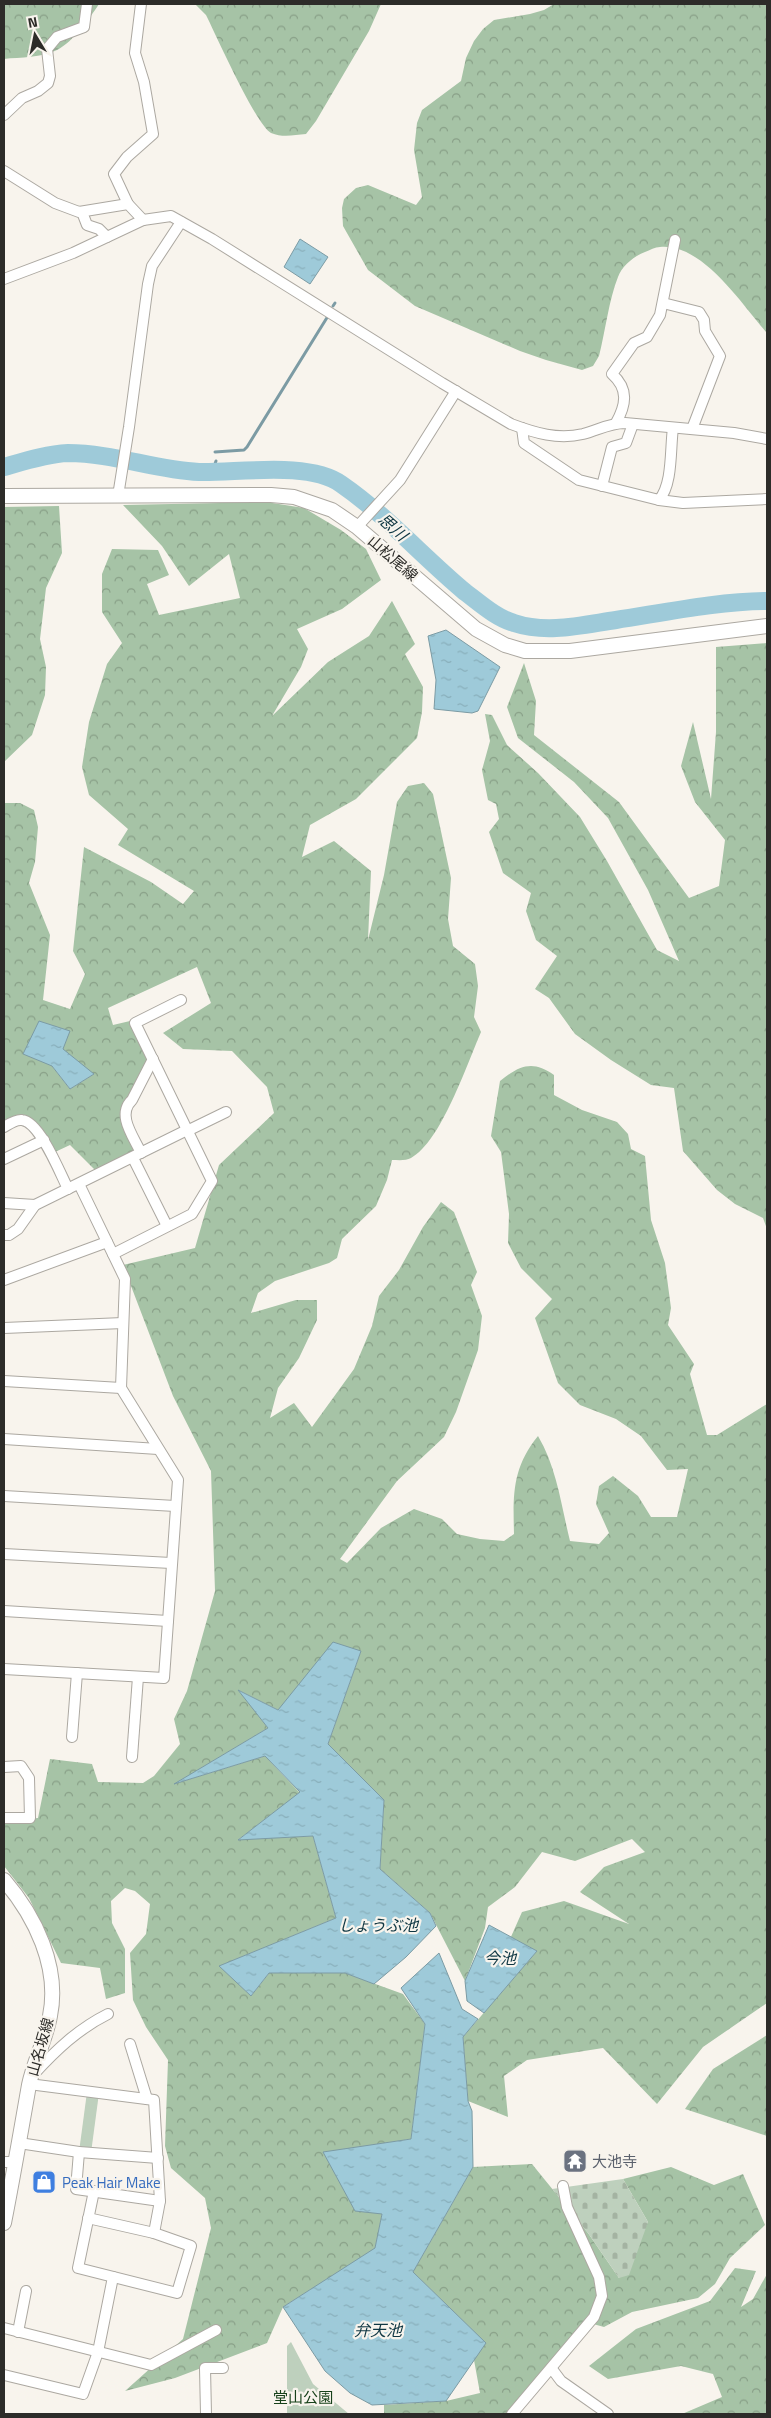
<svg xmlns="http://www.w3.org/2000/svg" width="771" height="2418" font-family="'Titillium Web','Noto Sans JP',sans-serif">
<style>
.green{fill:#bed0bd}
.forest{fill:url(#forest-crowns);fill-rule:evenodd}
.cemetery{fill:url(#cemetery-stones)}
.water{fill:url(#water-ripples);stroke:#7c9ba4}
.lines{fill:none;stroke-linecap:round;stroke-linejoin:round}
.stream{stroke:#7c9ba4;stroke-width:3}
.river{stroke:#9ecad9;stroke-width:18}
.minor-casing{stroke:#aca8a1;stroke-width:12}
.major-casing{stroke:#aca8a1;stroke-width:16}
.minor{stroke:#fff;stroke-width:10}
.major{stroke:#fff;stroke-width:14}
.labels{text-anchor:middle;dominant-baseline:central;stroke-width:4.5;stroke-linejoin:round;paint-order:stroke}
.street-label{font-size:15px;fill:#2d2c29;stroke:#f8f4ed}
.worship-label{font-size:15px;fill:#5b616d;stroke:#f8f4ed;text-anchor:start}
.shop-label{font-size:15px;fill:#366cbe;stroke:#f8f4ed;text-anchor:start}
.park-label{font-size:15px;fill:#17411a;stroke:#f8f4ed}
.water-label{font-size:16px;font-style:italic;fill:#0f3743;stroke:#f8f4ed}
</style>
<defs>
<pattern id="forest-crowns" width="20" height="18" patternUnits="userSpaceOnUse" patternTransform="scale(1.25)"><rect width="20" height="18" fill="#a6c3a6"/><path d="M2 6a3 3 0 1 1 6 0M12 15a3 3 0 1 1 6 0" fill="none" stroke="#889f87"/></pattern>
<pattern id="cemetery-stones" width="16" height="16" patternUnits="userSpaceOnUse" patternTransform="scale(1.25)"><rect width="16" height="16" fill="#bed0bd"/><path d="M2 7V4a2 2 0 0 1 4 0v3zM10 15v-3a2 2 0 0 1 4 0v3z" fill="#a4b3a2"/></pattern>
<pattern id="water-ripples" width="26" height="14" patternUnits="userSpaceOnUse" patternTransform="scale(1.25)"><rect width="26" height="14" fill="#9ecad9"/><path d="M2 4q2-2 4 0t4 0M15 11q2-2 4 0t4 0" fill="none" stroke="#88aeba"/></pattern>
</defs>
<rect width="100%" height="100%" fill="#f8f4ed"/>
<g class="green">
<polygon points="87,2092 99,2093 91,2153 79,2152"/>
<polygon points="291,2342 313,2384 349,2414 287,2414 287,2346"/>
</g>
<g class="forest">
<path d="M4,4H99C89,19 74,41 57,50C42,58 20,57 4,59Z"/>
<path d="M195,4H381L369,31L316,121L306,134C294,135 283,138 271,133C256,125 216,35 206,15Z"/>
<path d="M554,4H767V333C742,305 703,243 660,247C655,247 650,250 645,252C634,256 622,266 618,277C609,299 605,333 599,356L593,366L582,370L546,360L520,351L415,306L368,270L343,226L342,208L344,199L356,188L368,185L416,205L422,197L414,150L417,123L422,110L461,81L466,58L474,41L483,29L494,20L530,14L544,10Z"/>
<path d="M266,502L304,508L341,530L366,549L381,580L342,609L297,629L308,649L301,667L272,716L328,662L369,636L392,601L415,644L405,654L423,687L422,712L417,738L356,799L310,825L302,857L334,841L371,871L368,940L384,875L397,802L408,786L424,783L433,794L451,878L448,919L453,946L475,964L478,986L474,1017L481,1032C467,1064 441,1142 411,1158C406,1161 398,1160 392,1160L387,1180L376,1206L342,1239L337,1258L329,1263L275,1281L258,1293L251,1313L296,1300H317V1320L299,1358L278,1388L270,1418L294,1403L312,1427L354,1369L372,1326L379,1296L399,1270L423,1227L441,1202L454,1212L477,1272L471,1285L482,1316L478,1350L456,1412L444,1437L397,1481L340,1559L347,1563L381,1528L414,1509L442,1519L457,1534L480,1539L504,1541L514,1534C513,1495 512,1468 538,1436C557,1468 561,1505 570,1541L599,1544L609,1533L596,1504L599,1486L613,1476L638,1496L651,1517H677L688,1469L667,1470L641,1436L616,1419L580,1405L558,1383L535,1318L552,1299L521,1268L508,1243L509,1214L501,1152L491,1136L500,1081C520,1065 533,1060 554,1075V1095L582,1110L617,1122L628,1134L631,1149L645,1156L651,1220L665,1263L671,1308L668,1325L694,1364L690,1374L707,1435H717L767,1404V2003L703,2047L657,2104L603,2048L527,2060L504,2076L508,2117L468,2101L463,2037L536,1952L510,1939L522,1912L564,1901L629,1924L580,1892L604,1867L645,1852L632,1839L575,1861L542,1852L515,1887L488,1907L485,1928L465,1981L430,1913L380,1869L384,1800L328,1744L361,1651L278,1710L240,1691L268,1728L177,1783L265,1756L300,1793L239,1839L313,1836L336,1918L220,1966L251,1996L269,1973H345L403,1994L425,2024L411,2139L324,2153L382,2214L375,2249L283,2307L267,2343L175,2378L125,2391L183,2339L211,2228L205,2198L171,2168L165,2146L168,2060L146,2027L133,2000L130,1953L146,1934L150,1904L135,1891L125,1888L111,1901L112,1923L125,1949V1993L106,1999L100,1968L61,1963L29,1898L4,1866V1821L38,1818L50,1759L92,1764L98,1782L143,1783L154,1776L180,1744L174,1719L187,1691L215,1591L211,1471L173,1396L123,1265L195,1248L219,1165L274,1113L267,1087L232,1051L183,1049L163,1033L211,1003L197,967L108,1008L113,1025L130,1021L147,1055V1064L127,1098L134,1152L96,1171L70,1145L55,1152L48,1137L26,1117L4,1123V803H20L34,810L38,827L35,862L29,883L50,935L43,1000L70,1009L85,974L73,951L84,847L151,882L183,904L194,891L118,845L128,829L89,795L82,767L89,722L107,664L122,643L102,612V574L112,549L158,550L169,575L147,584L159,615L240,598L229,554L189,586L162,546L123,505ZM52,1066L94,1074L70,1089Z"/>
<polygon points="59,506 62,553 46,588 40,639 46,667 45,695 32,735 4,762 4,507"/>
<polygon points="767,643 767,1229 763,1218 735,1204 717,1190 683,1151 674,1088 651,1085 611,1060 575,1034 549,998 535,989 557,956 536,940 526,911 531,893 503,873 489,832 499,819 496,804 488,800 482,770 490,741 485,714 492,715 507,745 538,773 580,817 607,861 657,950 679,961 648,890 608,818 574,782 518,738 507,707 524,663 536,701 534,735 619,802 689,898 719,886 725,840 695,802 681,766 693,722 711,799 716,732 716,647"/>
<polygon points="767,2035 767,2136 685,2109 713,2069"/>
<polygon points="532,2164 588,2233 619,2278 648,2222 623,2179 671,2167 714,2185 743,2174 765,2225 730,2258 715,2284 698,2298 632,2312 604,2327 586,2322 506,2414 384,2414 384,2405 446,2401 480,2393 474,2360 485,2343 413,2272 473,2167"/>
<polygon points="735,2268 756,2271 741,2307 753,2299 767,2274 767,2414 682,2414 722,2397 713,2374 681,2366 608,2379 589,2366 636,2329 710,2301"/>
</g>
<polygon class="cemetery" points="623,2179 648,2222 629,2275 619,2278 588,2233 552,2189"/>
<g class="water">
<polygon points="300,239 328,257 310,284 284,267"/>
<polygon points="446,630 500,667 478,711 472,713 434,709 436,680 428,636"/>
<polygon points="39,1021 70,1031 63,1049 94,1074 70,1089 52,1066 23,1054"/>
<polygon points="333,1642 361,1651 328,1744 384,1800 380,1869 430,1913 436,1926 406,1957 374,1984 345,1973 269,1973 251,1996 219,1966 336,1918 313,1836 238,1840 300,1792 265,1756 174,1784 268,1728 238,1690 278,1710"/>
<polygon points="489,1925 537,1951 484,2013 467,2001 465,1981"/>
<polygon points="439,1953 462,2009 478,2019 463,2037 468,2101 472,2111 473,2167 413,2272 486,2343 446,2401 372,2405 350,2393 325,2371 283,2307 375,2248 382,2214 355,2211 323,2152 411,2139 425,2024 401,1988"/>
</g>
<g class="lines">
<g class="stream">
<polyline points="333,306 335,303"/>
<polyline points="215,452 244,450 247,447 328,316"/>
<polyline points="212,472 216,461"/>
</g>
<path class="river" d="M4,467C25,461 47,454 68,453C113,453 155,470 199,472C238,473 309,461 341,484C386,515 423,557 465,592C480,603 496,618 514,623C547,634 582,625 616,620C662,613 721,601 767,601"/>
<g class="minor-casing">
<g id="minor">
<polyline points="4,115 22,98 38,91 48,83 50,76 47,49 57,37 84,27 87,4"/>
<polyline points="4,171 55,203 79,212 128,204 143,220"/>
<polyline points="128,204 114,174 127,157 153,134 144,82 135,53 141,4"/>
<polyline points="82,212 87,225 99,229 107,237"/>
<path d="M4,279L73,253L143,220L171,216L212,239L442,383L511,424C535,433 558,440 583,434C598,430 610,423 625,423L734,433L767,439"/>
<polyline points="663,303 699,312 704,320 705,331 720,356 692,429"/>
<path d="M616,423C626,405 629,389 612,374L634,343L647,337L660,315L675,240"/>
<polyline points="522,428 524,443 579,480 659,500 683,503 767,499"/>
<polyline points="602,486 612,447 626,443 633,424"/>
<polyline points="118,496 129,427 148,284 152,266 181,222"/>
<path d="M659,500C673,484 670,449 673,428"/>
<polyline points="357,527 400,480 456,391"/>
<path d="M4,1127C9,1124 16,1119 22,1120C40,1122 60,1173 68,1189"/>
<polyline points="187,1131 226,1112"/>
<path d="M141,1153C134,1137 116,1115 132,1100L153,1059"/>
<polyline points="133,1158 167,1226"/>
<polyline points="4,1159 44,1140"/>
<polyline points="4,1203 35,1205"/>
<polyline points="4,1235 9,1235 18,1229 35,1205 187,1130"/>
<polyline points="113,1254 192,1214 212,1181 135,1023 181,1000"/>
<polyline points="4,1280 107,1242"/>
<polyline points="4,1328 123,1323"/>
<polyline points="4,1381 121,1388"/>
<polyline points="4,1439 158,1449"/>
<polyline points="4,1496 175,1506"/>
<polyline points="4,1554 171,1563"/>
<polyline points="4,1611 168,1621"/>
<polyline points="4,1669 164,1678 178,1480 121,1388 125,1279 79,1184"/>
<polyline points="72,1737 77,1673"/>
<polyline points="132,1757 138,1677"/>
<polyline points="4,1767 21,1766 29,1778 30,1818 4,1818"/>
<polyline points="130,2044 147,2099"/>
<path d="M33,2075C56,2050 78,2029 108,2014"/>
<polyline points="29,2084 154,2100 160,2201 154,2233"/>
<polyline points="19,2143 79,2152 158,2158"/>
<polyline points="79,2152 76,2189 160,2201"/>
<polyline points="4,2162 15,2162"/>
<polyline points="88,2218 154,2233 191,2246 177,2293 78,2268 94,2191"/>
<polyline points="4,2328 151,2365 216,2330"/>
<polyline points="18,2332 26,2291"/>
<polyline points="552,2369 561,2381 608,2414"/>
<polyline points="4,2375 83,2394 98,2352 113,2277"/>
<polyline points="206,2414 205,2368 223,2368"/>
<polyline points="512,2414 594,2317 602,2296 599,2277 567,2207 563,2186"/>
</g>
</g>
<g class="major-casing">
<g id="major">
<polyline points="4,496 271,495 294,497 332,510 357,527 476,629 505,645 525,651 570,651 767,626"/>
<path d="M4,1880C35,1916 60,1967 50,2016C46,2039 34,2061 29,2085C21,2131 13,2177 4,2223"/>
</g>
</g>
<use href="#minor" class="minor"/>
<use href="#major" class="major"/>
</g>
<defs>
<g id="temple-square" transform="scale(1.25)"><rect x="-9" y="-9" width="18" height="18" rx="4" fill="#6b7280" stroke="#f8f4ed"/><path d="M0-6L5-2H3V0L6.5 2.5H4V6H1.5V3h-3V6H-4V2.5H-6.5L-3 0V-2H-5Z" fill="#fff"/></g>
<g id="shop-square" transform="scale(1.25)"><rect x="-9" y="-9" width="18" height="18" rx="4" fill="#3f7fe0" stroke="#f8f4ed"/><path d="M-5-2.5h2.3a2.7 3.5 0 0 1 5.4 0H5L5.5 6h-11ZM-1.5-2.5h3a1.5 2.3 0 0 0-3 0Z" fill="#fff"/></g>
</defs>
<g fill-rule="evenodd">
<use href="#temple-square" x="575" y="2161"/>
<use href="#shop-square" x="44" y="2182"/>
</g>
<g class="labels">
<g class="street-label">
<text transform="translate(393 558) rotate(41)">山松尾線</text>
<text transform="translate(40 2047) rotate(-74)">山名坂線</text>
</g>
<g class="worship-label">
<text x="592" y="2161">大池寺</text>
</g>
<g class="shop-label">
<text x="62" y="2182">Peak Hair Make</text>
</g>
<g class="park-label">
<text x="303" y="2397">堂山公園</text>
</g>
<g class="water-label">
<text transform="translate(393 527) rotate(41)">思川</text>
<text x="378" y="1925">しょうぶ池</text>
<text x="500" y="1958">今池</text>
<text x="378" y="2330">弁天池</text>
</g>
</g>
<rect width="771" height="2418" fill="none" stroke="#2d2c29" stroke-width="10"/>
<g transform="translate(35 35) rotate(350)" stroke="#f8f4ed" stroke-width="4" paint-order="stroke">
<path d="M0-4L9 19L0 12L-9 19Z" fill="#2d2c29"/>
<text y="-8" font-size="14" font-weight="bold" text-anchor="middle" fill="#2d2c29">N</text>
</g>
</svg>
